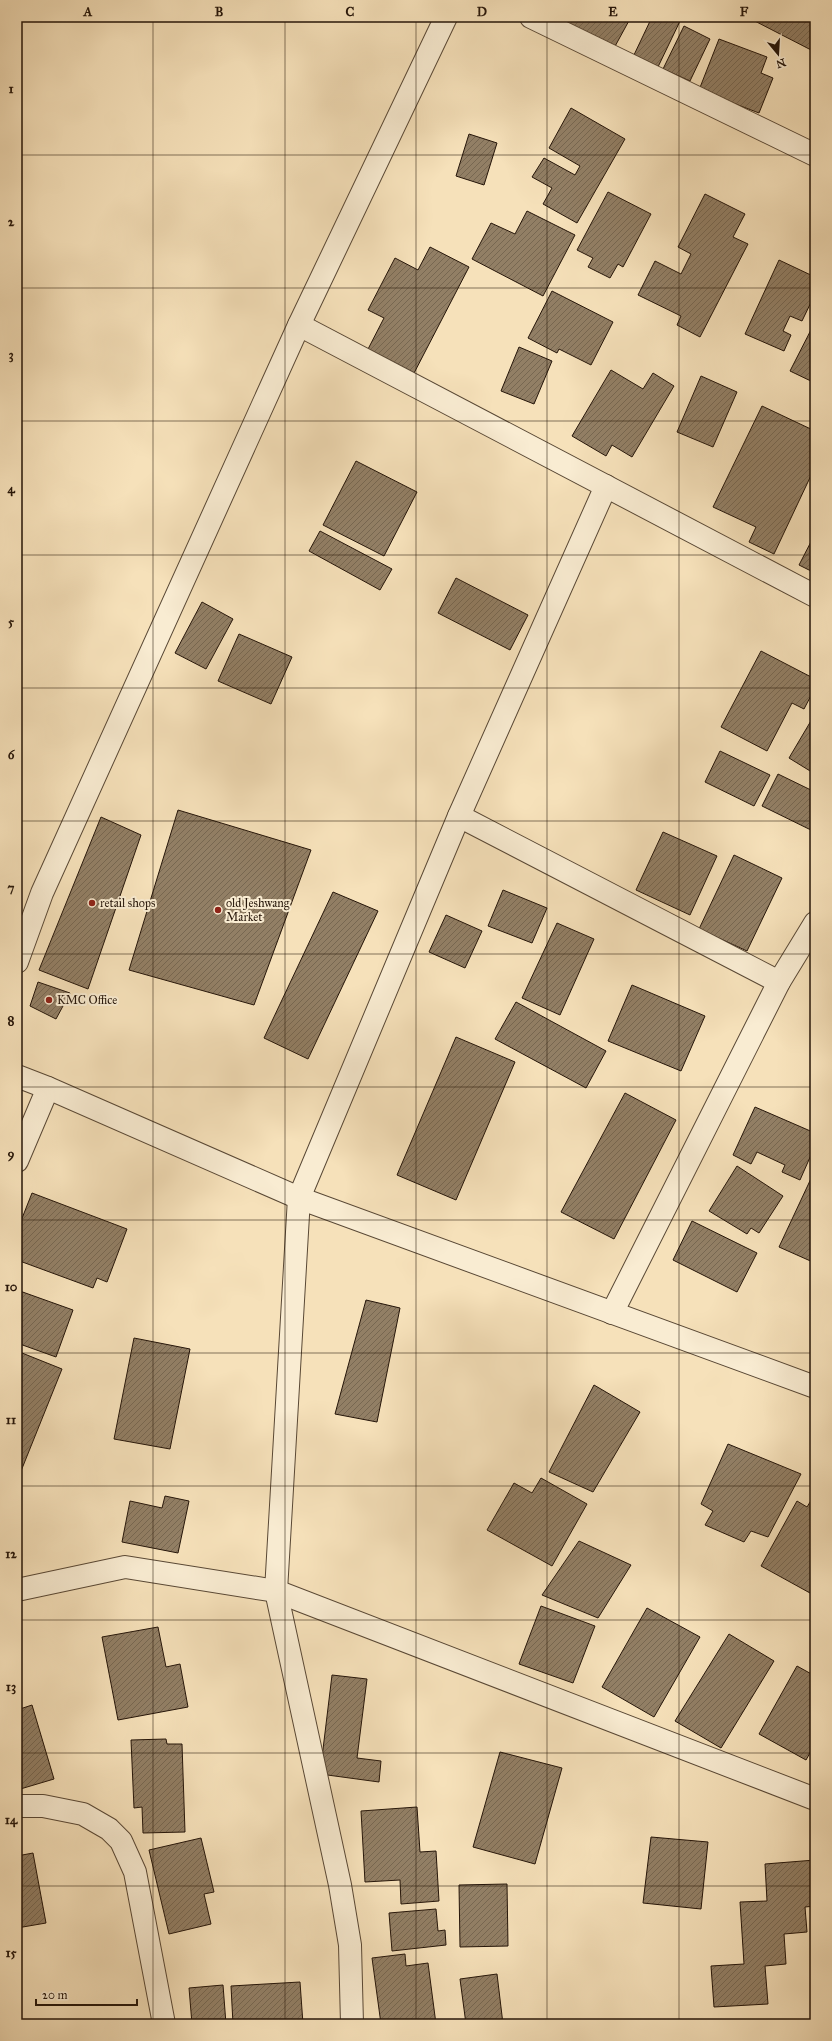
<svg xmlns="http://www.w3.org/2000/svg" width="832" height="2041" font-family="'IM FELL Great Primer',serif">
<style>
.building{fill:url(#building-hatch);stroke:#251509}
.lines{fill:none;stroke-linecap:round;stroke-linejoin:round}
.minor-casing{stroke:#594835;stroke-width:24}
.tertiary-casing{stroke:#594835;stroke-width:24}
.minor{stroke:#f9ecd2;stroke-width:22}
.tertiary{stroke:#f9ecd2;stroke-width:22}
.grid{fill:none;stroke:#251509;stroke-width:1;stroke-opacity:0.55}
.poi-dot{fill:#8f2418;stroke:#f9ecd2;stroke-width:1.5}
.labels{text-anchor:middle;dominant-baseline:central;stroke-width:4;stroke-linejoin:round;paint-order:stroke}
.poi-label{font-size:12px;fill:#251509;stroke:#f9ecd2;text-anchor:start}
.neatline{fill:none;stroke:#251509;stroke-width:1.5}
.grid-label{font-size:13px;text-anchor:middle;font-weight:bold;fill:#251509}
</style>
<defs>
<pattern id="building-hatch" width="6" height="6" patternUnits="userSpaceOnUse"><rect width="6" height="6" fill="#927f65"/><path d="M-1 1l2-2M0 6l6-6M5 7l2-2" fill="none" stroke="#776751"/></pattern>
</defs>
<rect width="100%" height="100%" fill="#f6e1ba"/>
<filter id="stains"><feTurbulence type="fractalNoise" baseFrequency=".005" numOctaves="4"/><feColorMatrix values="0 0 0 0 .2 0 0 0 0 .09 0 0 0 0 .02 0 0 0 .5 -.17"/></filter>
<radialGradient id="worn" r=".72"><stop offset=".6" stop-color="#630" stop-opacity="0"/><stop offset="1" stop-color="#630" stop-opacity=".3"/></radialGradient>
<g class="building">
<polygon points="550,17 631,17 613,50"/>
<polygon points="652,17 682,17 657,69 633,57"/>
<polygon points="747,17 815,17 815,52"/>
<polygon points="684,26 710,39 690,81 663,69"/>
<polygon points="719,39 767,57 761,73 773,78 759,113 699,90"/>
<polygon points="571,108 625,139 577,223 543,204 552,188 532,177 544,158 575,175 580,166 549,148"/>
<polygon points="469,134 497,143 484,185 456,176"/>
<polygon points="608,192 651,214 623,267 618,264 610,278 588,267 593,258 577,250"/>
<polygon points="705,194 745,214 733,237 748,244 700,337 677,325 681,316 638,295 655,261 681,274 691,254 678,247"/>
<polygon points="527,211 575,235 543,296 472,259 491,223 515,234"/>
<polygon points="430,247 469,267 412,377 366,353 384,318 368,310 395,258 418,270"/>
<polygon points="779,260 815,277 815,294 802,321 790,316 783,331 791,335 784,351 745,334"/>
<polygon points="552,291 613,322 591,365 559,349 557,353 528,338"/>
<polygon points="815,322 815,383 790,371"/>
<polygon points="519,347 552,361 534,404 501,391"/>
<polygon points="611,370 643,389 653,373 674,386 632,457 612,445 606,456 572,436"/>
<polygon points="701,376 737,392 713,447 677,432"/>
<polygon points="762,406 815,431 815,467 774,554 749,542 756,527 713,507"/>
<polygon points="356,461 417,492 384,556 323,525"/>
<polygon points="320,531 392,569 380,590 309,551"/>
<polygon points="815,534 815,573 799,565"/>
<polygon points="456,578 528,615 510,650 438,613"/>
<polygon points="202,602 233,619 206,669 175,653"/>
<polygon points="239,634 292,657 271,704 218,681"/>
<polygon points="761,651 815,679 815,688 804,709 792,703 767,751 721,727"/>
<polygon points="815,714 815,774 789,758"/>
<polygon points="720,751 770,775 754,806 705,782"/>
<polygon points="778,774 815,792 815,832 762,806"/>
<polygon points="178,810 311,850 254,1005 129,970"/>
<polygon points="101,817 141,835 88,989 39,970"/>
<polygon points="663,832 717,856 690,915 636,890"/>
<polygon points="734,855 782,878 747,951 699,929"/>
<polygon points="503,890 547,908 532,943 488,926"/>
<polygon points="333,892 378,911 308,1059 264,1038"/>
<polygon points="446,915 482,931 465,968 429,952"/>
<polygon points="557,923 594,939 560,1015 522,998"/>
<polygon points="38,982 70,993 56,1019 30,1006"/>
<polygon points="632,985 705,1016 681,1071 608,1041"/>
<polygon points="516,1002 606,1051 586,1088 495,1039"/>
<polygon points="456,1037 515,1062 456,1200 397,1175"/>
<polygon points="625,1093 676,1120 614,1239 561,1212"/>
<polygon points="755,1107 815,1133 815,1146 800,1180 782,1172 785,1165 757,1152 751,1164 733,1155"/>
<polygon points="737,1166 783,1196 759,1233 751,1228 747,1234 709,1211"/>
<polygon points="815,1170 815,1263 779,1247"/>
<polygon points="32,1193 127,1229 107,1282 97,1278 93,1288 17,1260 17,1231"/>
<polygon points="692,1221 757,1253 737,1292 673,1260"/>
<polygon points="17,1290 73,1310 56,1357 17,1343"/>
<polygon points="366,1300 400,1308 377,1422 335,1414"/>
<polygon points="134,1338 190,1349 170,1449 114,1439"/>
<polygon points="17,1351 62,1369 17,1481"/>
<polygon points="594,1385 640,1412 593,1492 549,1472"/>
<polygon points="728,1444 801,1474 768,1537 751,1531 744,1542 705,1525 713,1511 701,1504"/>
<polygon points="541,1478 587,1504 552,1566 487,1530 514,1483 532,1493"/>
<polygon points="815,1494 815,1584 810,1593 761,1566 797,1501 807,1507"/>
<polygon points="165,1496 189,1501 178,1553 122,1542 130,1501 162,1508"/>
<polygon points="579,1541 631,1565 598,1618 542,1595"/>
<polygon points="541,1606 595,1626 573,1683 519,1664"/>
<polygon points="647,1608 700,1637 654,1717 602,1687"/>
<polygon points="158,1627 166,1667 180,1664 188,1707 118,1720 102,1637"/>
<polygon points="729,1634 774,1661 721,1748 675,1721"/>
<polygon points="797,1666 815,1676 815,1744 806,1760 759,1734"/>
<polygon points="332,1675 367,1679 357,1758 381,1761 379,1782 320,1774"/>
<polygon points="32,1705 54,1779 17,1790 17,1710"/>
<polygon points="166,1739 167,1744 182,1744 185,1832 143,1833 142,1807 134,1808 131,1740"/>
<polygon points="500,1752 562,1768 535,1864 473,1847"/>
<polygon points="417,1807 420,1852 436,1851 439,1901 401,1904 400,1880 365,1882 361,1811"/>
<polygon points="651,1837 708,1842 701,1909 643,1903"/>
<polygon points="201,1838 214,1892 204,1894 211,1924 169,1934 149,1850"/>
<polygon points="33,1853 46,1923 17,1928 17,1856"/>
<polygon points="815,1860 815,1906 805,1907 807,1932 784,1934 786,1964 765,1966 768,2004 714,2007 711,1966 744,1964 740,1902 767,1901 765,1864"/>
<polygon points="507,1884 508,1946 460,1947 459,1885"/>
<polygon points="436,1909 438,1931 445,1930 446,1945 392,1951 389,1913"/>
<polygon points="405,1954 406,1966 428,1963 436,2024 381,2024 372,1958"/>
<polygon points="497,1974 503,2024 466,2024 460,1979"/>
<polygon points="300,1982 303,2024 233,2024 231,1986"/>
<polygon points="223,1985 226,2024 192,2024 189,1988"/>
</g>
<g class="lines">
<g class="minor-casing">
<g id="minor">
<polyline points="531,17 815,155"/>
<polyline points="299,325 815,596"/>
<polyline points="459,816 779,982"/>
<polyline points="17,962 42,893 299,325 446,17"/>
<polyline points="17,1161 48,1088"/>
<polyline points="612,1313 779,982 815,923"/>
<polyline points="17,1590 125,1567 276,1591 815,1799"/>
<polyline points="17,1806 43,1806 83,1814 109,1829 121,1841 135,1872 164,2024"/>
<polyline points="352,2024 350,1945 340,1885 276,1591 299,1198 459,816 606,486"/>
</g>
</g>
<g class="tertiary-casing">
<polyline id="tertiary" points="17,1076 48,1088 299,1198 815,1387"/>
</g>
<use href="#minor" class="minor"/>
<use href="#tertiary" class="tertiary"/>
</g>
<path class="grid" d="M153,17V2024M285,17V2024M416,17V2024M547,17V2024M679,17V2024M17,155H815M17,288H815M17,421H815M17,555H815M17,688H815M17,821H815M17,954H815M17,1087H815M17,1220H815M17,1353H815M17,1486H815M17,1620H815M17,1753H815M17,1886H815"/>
<g class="poi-dot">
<circle cx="92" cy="903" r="4"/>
<circle cx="218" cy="910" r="4"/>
<circle cx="49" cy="1000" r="4"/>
</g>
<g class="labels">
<g class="poi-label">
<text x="100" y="903">retail shops</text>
<text x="226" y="903">old Jeshwang<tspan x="226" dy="14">Market</tspan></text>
<text x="57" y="1000">KMC Office</text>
</g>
</g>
<rect width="832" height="2041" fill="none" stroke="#f6e1ba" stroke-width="44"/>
<g transform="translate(778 54) rotate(162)" stroke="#f9ecd2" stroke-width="3" paint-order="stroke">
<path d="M0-3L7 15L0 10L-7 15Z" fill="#251509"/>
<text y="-6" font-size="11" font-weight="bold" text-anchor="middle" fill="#251509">N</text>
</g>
<path d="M36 1999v6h101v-6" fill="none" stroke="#251509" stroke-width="2"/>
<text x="42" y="1999" font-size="12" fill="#251509" stroke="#f9ecd2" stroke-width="3" paint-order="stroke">20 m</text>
<rect x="22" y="22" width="788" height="1997" class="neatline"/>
<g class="grid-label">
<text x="88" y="16">A</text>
<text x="219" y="16">B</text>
<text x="350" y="16">C</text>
<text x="482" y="16">D</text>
<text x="613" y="16">E</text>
<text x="744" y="16">F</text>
<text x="11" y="93">1</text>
<text x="11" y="226">2</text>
<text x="11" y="359">3</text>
<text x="11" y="493">4</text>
<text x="11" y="626">5</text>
<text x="11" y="759">6</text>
<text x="11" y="892">7</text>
<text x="11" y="1025">8</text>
<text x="11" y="1158">9</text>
<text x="11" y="1291">10</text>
<text x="11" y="1424">11</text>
<text x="11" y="1558">12</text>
<text x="11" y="1691">13</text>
<text x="11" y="1824">14</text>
<text x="11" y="1957">15</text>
</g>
<rect width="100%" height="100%" filter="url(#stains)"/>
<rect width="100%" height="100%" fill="url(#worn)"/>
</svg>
